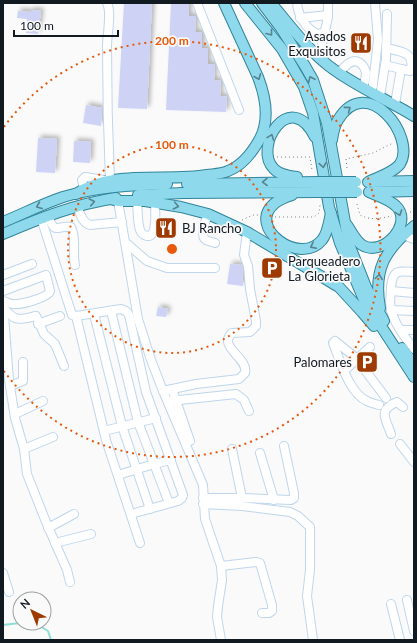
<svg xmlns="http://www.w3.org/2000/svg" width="417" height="643" font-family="Lato,sans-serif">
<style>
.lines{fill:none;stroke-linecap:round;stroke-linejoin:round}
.stream{stroke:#8ddfd5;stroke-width:2}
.building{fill:#ced3f6;filter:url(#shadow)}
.minor-casing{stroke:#bfd6ec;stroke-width:10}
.major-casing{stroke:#31859b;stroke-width:12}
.path{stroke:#7c8185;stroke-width:1;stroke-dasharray:1 3;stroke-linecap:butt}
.minor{stroke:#fff;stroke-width:8}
.major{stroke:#8ed9eb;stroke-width:10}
.major-bridge-casing{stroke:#31859b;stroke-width:12;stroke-linecap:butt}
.major-bridge{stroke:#8ed9eb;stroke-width:10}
.oneway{stroke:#568390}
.ring{fill:none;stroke:#e8590c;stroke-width:2;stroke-dasharray:2 4}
.labels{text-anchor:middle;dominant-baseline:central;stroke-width:3.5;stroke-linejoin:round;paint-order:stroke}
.poi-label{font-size:13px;fill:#111921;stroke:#fafafa;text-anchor:end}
.centre{fill:#e8590c;stroke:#fafafa;stroke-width:2}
.ring-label{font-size:12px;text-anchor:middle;font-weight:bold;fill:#e8590c;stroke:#fafafa;stroke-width:3.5;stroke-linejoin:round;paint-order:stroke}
</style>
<defs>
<filter id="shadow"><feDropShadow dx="3" dy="-3" stdDeviation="2" flood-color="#0004"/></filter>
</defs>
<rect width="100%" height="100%" fill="#fafafa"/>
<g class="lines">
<g class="stream">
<polyline points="35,623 48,631 51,640"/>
<polyline points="3,625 20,623"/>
</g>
</g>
<g class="building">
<polygon points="124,3 152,3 147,109 118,108"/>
<polygon points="171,3 189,3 189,16 196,16 195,32 202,32 202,48 208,48 208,64 215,64 214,80 221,81 220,96 227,97 226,112 166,110"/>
<polygon points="31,10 41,11 38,34 26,33 27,19 17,18 18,11 31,12"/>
<polygon points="86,105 102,108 101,126 83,123"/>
<polygon points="38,138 57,139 55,173 36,172"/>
<polygon points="74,141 91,142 90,163 73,162"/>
<polygon points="230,264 242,265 243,286 227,284"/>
<polygon points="158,307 168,309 166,317 156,316"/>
</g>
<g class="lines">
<g class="minor-casing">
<g id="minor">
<polyline points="197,3 239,110"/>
<path d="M297,3C298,15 306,30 318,34L325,32"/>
<polyline points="300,18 328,15"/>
<path d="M386,48C399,51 417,52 410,71L401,69"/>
<polyline points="319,58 328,17 328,3"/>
<polyline points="385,65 401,69 395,104"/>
<path d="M339,73C344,67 352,57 360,63C363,65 365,69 366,72C366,77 364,83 364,88"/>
<polyline points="372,93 378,40 375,3"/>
<polyline points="380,96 386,59 387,14"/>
<path d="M84,188L82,180L85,177L110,181C108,136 107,91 107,46C107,35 112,12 107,3"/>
<polyline points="118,201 138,319 151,360 163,391 203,485 205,519 221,566 222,580 218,606 217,617 221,640"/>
<path d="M137,201C138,210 137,221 140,230C141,233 143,235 147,236C158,238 155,209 155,202"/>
<path d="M77,206C80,213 82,223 90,225L122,222"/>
<path d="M208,214C206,220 199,236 206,240C208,241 212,242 215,243"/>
<path d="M48,216C56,236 56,225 71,227C77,239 72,252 75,265"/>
<polyline points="41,218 72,315 76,316 121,309 126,311 129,315 146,392 183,495 182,498 178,501 131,514"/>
<polyline points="403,235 414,239"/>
<polyline points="125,242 147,261 167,268 215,268"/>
<path d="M414,272C398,271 393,269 391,287C391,294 389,302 391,309C394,324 405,337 414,349"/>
<polyline points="3,275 32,264"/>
<path d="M3,291L46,275L50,291L49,293C44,298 24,304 16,304C11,305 7,302 3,301"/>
<polyline points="391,291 414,293"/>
<polyline points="3,303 9,380 15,418 24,449 27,474 46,522 67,570 70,582"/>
<path d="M3,307C15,322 18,320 36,316L44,334L55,344L64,366"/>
<polyline points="391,310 414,311"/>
<polyline points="111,311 138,422 169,503"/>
<polyline points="94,314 122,426 150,509"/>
<polyline points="76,316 106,440 140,543"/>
<polyline points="38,324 60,316"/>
<polyline points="401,330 414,330"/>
<polyline points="344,371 370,347"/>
<polyline points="10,386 23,381 23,362"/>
<polyline points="172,389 190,441"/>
<path d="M163,391L196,384L239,379L245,373C249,358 217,347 232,333L250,332L256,326V321L250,289L248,266L244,255L247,232"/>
<polyline points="170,401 236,394 244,400 249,411"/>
<path d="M379,405C375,404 371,403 367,401C349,393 340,360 333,343L335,341L355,357L386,398"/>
<polyline points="15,414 43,401"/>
<polyline points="104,431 156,418"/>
<path d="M391,434C386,419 377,410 397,402L403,407"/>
<polyline points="400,444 414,462"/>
<polyline points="24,449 53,437"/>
<polyline points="232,449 242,498"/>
<polyline points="260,453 274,500"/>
<polyline points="118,475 154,464 171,460"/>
<polyline points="203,498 242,498 291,500 294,498 294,493 284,446"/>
<polyline points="203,504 242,506 290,512 298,516 310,527 310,570 307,596 313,640"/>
<polyline points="48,528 74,514"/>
<polyline points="55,543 91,534"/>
<polyline points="221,566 256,562 260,563 272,605 272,611 269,613 262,613"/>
<polyline points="3,573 9,592"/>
<polyline points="407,600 414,631"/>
<polyline points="391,604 400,640"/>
</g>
</g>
<g class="major-casing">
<g id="major">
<polyline points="245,3 282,49 304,87 313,113 329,207 340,243 364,300 414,377"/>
<polyline points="262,3 281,28 305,66 313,80 327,123 349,244 366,287 384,321"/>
<path d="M271,3C289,24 307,49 329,66C355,86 386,99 414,116"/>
<path d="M332,140C333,134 334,126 338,120C367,72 417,137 400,164C393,173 378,177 368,182"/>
<path d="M297,177C289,176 280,175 274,169C252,147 290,87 315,137"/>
<polyline points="372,182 414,181"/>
<polyline points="187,184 318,182"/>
<polyline points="373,192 414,191"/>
<path d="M76,194C110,169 167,182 207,175C214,174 221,174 228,171C241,166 251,154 258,142C270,123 266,98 258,77L224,3"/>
<polyline points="138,195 183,193 318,192"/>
<path d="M292,195C286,197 280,199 275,203C245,227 300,267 322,240C328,233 329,221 331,213"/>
<polyline points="110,199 118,201 145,201 181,207 208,214 247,232 339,287 362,312 374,326"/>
<path d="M3,222C23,214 42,204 63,197C96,187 132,185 167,184"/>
<path d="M347,225C351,231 356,241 362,245C383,258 414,223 396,206C389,199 378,196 369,192"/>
<path d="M3,234C40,218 76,204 116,198"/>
<path d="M380,308C373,269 385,250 414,226"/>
<polyline points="402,348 414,364"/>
</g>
</g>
<g class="path">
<polyline points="413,142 414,141"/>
<polyline points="277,157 310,157 312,170"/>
<polyline points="347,168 346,159 373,153 393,143"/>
<path d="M357,204L360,215C371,221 381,218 392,216"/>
<polyline points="410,212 414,212"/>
<polyline points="275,217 314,217 319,213 320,205"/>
<polyline points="242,220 253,215 258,215"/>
</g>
<use href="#minor" class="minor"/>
<use href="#major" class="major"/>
<g class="major-bridge-casing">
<g id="major-bridge">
<polyline points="318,182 356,182"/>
<polyline points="318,192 357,192"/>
</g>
</g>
<use href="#major-bridge" class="major-bridge"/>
</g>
<defs><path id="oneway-chevron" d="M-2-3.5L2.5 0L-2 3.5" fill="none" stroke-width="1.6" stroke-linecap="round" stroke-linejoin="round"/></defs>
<g class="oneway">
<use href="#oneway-chevron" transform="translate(270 33) rotate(52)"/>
<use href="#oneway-chevron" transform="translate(258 77) rotate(67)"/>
<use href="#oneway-chevron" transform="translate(311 79) rotate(-115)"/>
<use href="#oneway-chevron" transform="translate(348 109) rotate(-36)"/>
<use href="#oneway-chevron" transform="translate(271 137) rotate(-69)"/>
<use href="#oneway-chevron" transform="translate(323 165) rotate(81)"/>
<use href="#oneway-chevron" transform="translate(265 182) rotate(179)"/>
<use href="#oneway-chevron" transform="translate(92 202) rotate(-12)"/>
<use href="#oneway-chevron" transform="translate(39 206) rotate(157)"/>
<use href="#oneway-chevron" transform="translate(176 206) rotate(12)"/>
<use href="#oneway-chevron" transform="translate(399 213) rotate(70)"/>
<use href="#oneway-chevron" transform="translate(313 246) rotate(153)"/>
<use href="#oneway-chevron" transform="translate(379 277) rotate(-82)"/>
</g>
<g class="ring">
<circle cx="172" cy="249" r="104"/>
<path d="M4 127A208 208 0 1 1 4 371"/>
</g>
<defs>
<g id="restaurant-square" transform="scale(1.15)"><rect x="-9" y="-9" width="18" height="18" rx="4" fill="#9e3a00" stroke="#fafafa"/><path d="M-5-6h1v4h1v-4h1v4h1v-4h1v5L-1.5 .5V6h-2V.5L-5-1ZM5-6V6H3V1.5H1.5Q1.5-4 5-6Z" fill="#fff"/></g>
<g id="parking-square" transform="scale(1.15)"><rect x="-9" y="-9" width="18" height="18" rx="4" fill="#9e3a00" stroke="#fafafa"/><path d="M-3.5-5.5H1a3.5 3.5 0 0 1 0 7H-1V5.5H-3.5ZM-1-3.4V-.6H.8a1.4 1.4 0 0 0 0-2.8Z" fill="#fff"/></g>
</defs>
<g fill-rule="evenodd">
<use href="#restaurant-square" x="361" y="43"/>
<use href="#restaurant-square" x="166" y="228"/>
<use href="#parking-square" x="272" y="268"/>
<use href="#parking-square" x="367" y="362"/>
</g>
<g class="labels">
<g class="poi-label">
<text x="346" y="36">Asados<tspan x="346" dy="15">Exquisitos</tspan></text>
<text x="182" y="228" text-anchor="start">BJ Rancho</text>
<text x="288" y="261" text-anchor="start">Parqueadero<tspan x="288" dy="15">La Glorieta</tspan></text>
<text x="352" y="362">Palomares</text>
</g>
</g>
<circle cx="172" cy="249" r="6" class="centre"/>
<g class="ring-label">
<text x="172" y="45">200 m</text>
<text x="172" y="149">100 m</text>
</g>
<rect width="417" height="643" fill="none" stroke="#111921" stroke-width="8"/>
<g transform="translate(32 611) rotate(317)"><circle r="19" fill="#fafafa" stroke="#9da0a3"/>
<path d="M0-3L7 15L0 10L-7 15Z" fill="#9e3a00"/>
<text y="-6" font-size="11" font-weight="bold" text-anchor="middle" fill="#111921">N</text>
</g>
<path d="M14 30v6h104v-6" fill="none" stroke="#111921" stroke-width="2"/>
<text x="20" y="30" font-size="12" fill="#111921" stroke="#fafafa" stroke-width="3" paint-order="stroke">100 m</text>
</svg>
